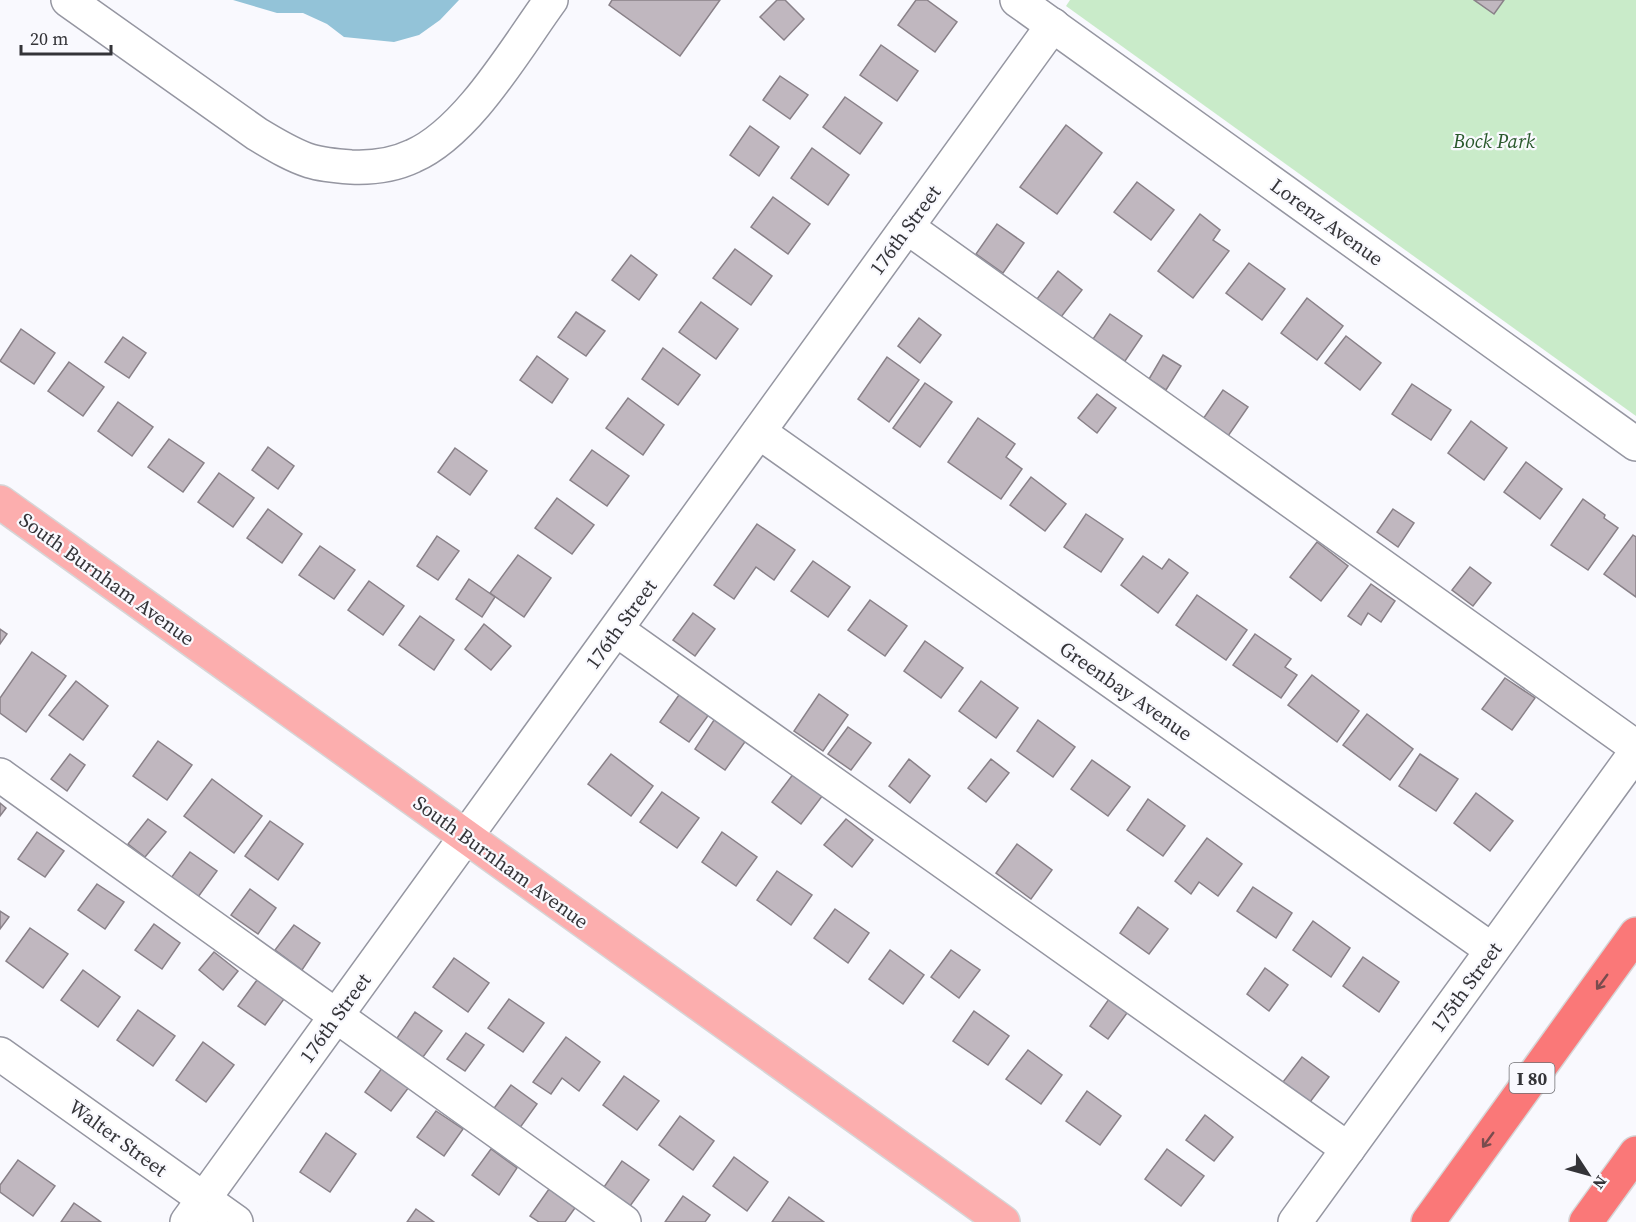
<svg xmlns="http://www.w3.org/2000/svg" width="1636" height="1222" font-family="'Source Serif 4',serif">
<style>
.green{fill:#c9ebc9}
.water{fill:#93c3d8}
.building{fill:#c0b7bf;stroke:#898188;stroke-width:1.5}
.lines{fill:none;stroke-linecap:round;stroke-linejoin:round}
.minor-casing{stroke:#9596a1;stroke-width:36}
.major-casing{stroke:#d6d6d7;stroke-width:36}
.highway-casing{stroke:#d6d6d7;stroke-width:36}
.minor{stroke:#fff;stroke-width:33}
.major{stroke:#fcaeae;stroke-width:33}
.highway{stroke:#fa7878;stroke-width:33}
.oneway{stroke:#794c4e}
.labels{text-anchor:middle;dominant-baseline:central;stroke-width:4.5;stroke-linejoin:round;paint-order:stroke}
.shield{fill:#f9f9fe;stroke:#6f6f73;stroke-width:1.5}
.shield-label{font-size:18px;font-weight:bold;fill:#343438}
.park-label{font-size:20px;font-style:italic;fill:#2a592d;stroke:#f9f9fe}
.street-label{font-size:20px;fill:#343438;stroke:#f9f9fe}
</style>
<rect width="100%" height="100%" fill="#f9f9fe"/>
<polygon class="green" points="1070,0 1636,0 1636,416 1066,6"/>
<polygon class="water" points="233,0 459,0 440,20 419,35 394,42 344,37 327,24 303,13 277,13"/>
<g class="building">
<polygon points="612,0 720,0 680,56 609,5"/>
<polygon points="777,0 785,0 804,19 784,40 760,17"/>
<polygon points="916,0 927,0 957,22 935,52 898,25"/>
<polygon points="1474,0 1504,0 1494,14"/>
<polygon points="881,45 918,71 897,101 860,75"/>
<polygon points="780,76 808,95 790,119 763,100"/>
<polygon points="845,97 882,123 860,154 823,127"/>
<polygon points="1066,125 1102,153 1057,214 1020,187"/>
<polygon points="750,126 779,147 759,176 730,155"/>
<polygon points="812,148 849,175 828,205 791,178"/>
<polygon points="1137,182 1174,210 1151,240 1114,212"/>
<polygon points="773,197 810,224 788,254 751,227"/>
<polygon points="1200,214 1220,230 1213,240 1229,251 1193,298 1158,271"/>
<polygon points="997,224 1024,243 1003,273 976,254"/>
<polygon points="735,249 772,276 751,305 713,278"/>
<polygon points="631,255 657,275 639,300 612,280"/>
<polygon points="1249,263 1285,289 1262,320 1226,293"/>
<polygon points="1058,271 1082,290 1061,317 1037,299"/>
<polygon points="1307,298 1343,326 1317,360 1281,333"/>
<polygon points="701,302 738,329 716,359 679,332"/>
<polygon points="576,312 605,331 586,356 558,337"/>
<polygon points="1110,314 1142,336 1125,361 1093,339"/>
<polygon points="919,318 941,335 920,363 898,346"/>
<polygon points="21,329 55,353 34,384 0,361"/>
<polygon points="1346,336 1381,363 1360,390 1325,363"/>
<polygon points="123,337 146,353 129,378 105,362"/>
<polygon points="663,348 700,375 678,405 642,379"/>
<polygon points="1163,355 1181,366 1166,390 1149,379"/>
<polygon points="537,356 568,379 552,403 520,380"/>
<polygon points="887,357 919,380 889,422 858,399"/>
<polygon points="69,362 104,387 83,416 48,391"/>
<polygon points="925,383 952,402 920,447 893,428"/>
<polygon points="1412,384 1451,410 1431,440 1392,414"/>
<polygon points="1223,390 1248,407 1228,436 1203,419"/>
<polygon points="1097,394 1116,408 1097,433 1078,418"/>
<polygon points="628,398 664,425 643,455 606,428"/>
<polygon points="118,402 153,427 132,456 98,431"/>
<polygon points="978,418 1015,444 1006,457 1022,469 1001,499 948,462"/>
<polygon points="1471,421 1507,448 1484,480 1448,453"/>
<polygon points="169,439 204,463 183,492 148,467"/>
<polygon points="268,447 294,466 278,489 252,470"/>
<polygon points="455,448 487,471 470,495 438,472"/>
<polygon points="592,450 629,476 607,506 570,480"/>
<polygon points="1526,462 1562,489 1540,519 1504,492"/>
<polygon points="219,473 254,498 233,527 198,502"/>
<polygon points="1031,477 1066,504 1045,531 1010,505"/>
<polygon points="557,498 594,525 572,554 535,528"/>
<polygon points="1583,499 1605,515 1604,518 1618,528 1588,570 1551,545"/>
<polygon points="268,509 302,534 282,563 247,538"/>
<polygon points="1393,509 1414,523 1398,547 1377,532"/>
<polygon points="1086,514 1123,539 1101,572 1064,547"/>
<polygon points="757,524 795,550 774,580 756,567 734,599 714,585"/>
<polygon points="1633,535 1636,537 1636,597 1604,574"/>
<polygon points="437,536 459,551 438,580 417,566"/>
<polygon points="1317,542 1348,566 1321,601 1290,577"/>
<polygon points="320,546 355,570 334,599 299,575"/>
<polygon points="518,555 551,578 524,617 490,593"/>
<polygon points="1143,556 1162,569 1169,559 1188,573 1158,613 1121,585"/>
<polygon points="813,561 850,587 828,617 791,591"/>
<polygon points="1470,567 1491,583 1473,606 1452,590"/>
<polygon points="469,579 495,597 482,617 456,599"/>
<polygon points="369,581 404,606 383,635 348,610"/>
<polygon points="1371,584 1395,601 1381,622 1368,613 1361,625 1348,616"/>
<polygon points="1197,595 1247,630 1226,660 1176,625"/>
<polygon points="870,600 907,626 885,656 848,630"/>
<polygon points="693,613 715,629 695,656 673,640"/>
<polygon points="420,616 454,640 434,670 399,645"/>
<polygon points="484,624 511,646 491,670 465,649"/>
<polygon points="0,629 7,634 0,644"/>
<polygon points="1255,634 1291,659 1285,667 1297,675 1281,698 1233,665"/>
<polygon points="925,641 963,668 941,698 904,671"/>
<polygon points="32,652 66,676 26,732 0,713 0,698"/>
<polygon points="1312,675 1359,711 1337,742 1288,705"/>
<polygon points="1505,678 1535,698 1512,730 1482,709"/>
<polygon points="76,681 108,706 83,740 49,715"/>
<polygon points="981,681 1018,708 996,738 959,711"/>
<polygon points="681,692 710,713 689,742 660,722"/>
<polygon points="819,694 848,715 823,751 794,731"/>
<polygon points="1367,714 1413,749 1390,780 1343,745"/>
<polygon points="716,717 747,739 725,770 695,749"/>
<polygon points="1038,720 1075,747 1053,777 1017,751"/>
<polygon points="848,727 871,743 851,770 828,754"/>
<polygon points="158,741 192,765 167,800 133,776"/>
<polygon points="70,754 85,765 67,791 51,779"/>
<polygon points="611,754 653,786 631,816 588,784"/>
<polygon points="1420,754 1458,779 1436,811 1399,786"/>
<polygon points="909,759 930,776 910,803 889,786"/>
<polygon points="991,759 1009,773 986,802 968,788"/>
<polygon points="1092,760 1130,787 1108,816 1071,789"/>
<polygon points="794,773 823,795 801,824 772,802"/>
<polygon points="212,779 262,816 234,853 184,816"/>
<polygon points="662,792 699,818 677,848 640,822"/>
<polygon points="1476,793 1513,821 1490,851 1454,823"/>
<polygon points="1148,799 1185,826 1163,856 1127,830"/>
<polygon points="0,803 6,808 0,816"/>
<polygon points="148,819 166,832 145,857 128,844"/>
<polygon points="846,819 873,840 852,867 824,845"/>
<polygon points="270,821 303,844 278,880 245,856"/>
<polygon points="37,832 64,851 45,877 18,859"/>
<polygon points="722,832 757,857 736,886 702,862"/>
<polygon points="1207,838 1242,864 1218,896 1199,882 1191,894 1175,881"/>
<polygon points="1017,844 1052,870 1031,899 996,873"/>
<polygon points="190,852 217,871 198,897 171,878"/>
<polygon points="777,871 812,895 791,925 757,900"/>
<polygon points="97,884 124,902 105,929 78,910"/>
<polygon points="1253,887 1292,913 1276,938 1237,911"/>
<polygon points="250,889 276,908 258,934 231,915"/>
<polygon points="1138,907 1168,929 1149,954 1120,933"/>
<polygon points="835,909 869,933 848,963 814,938"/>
<polygon points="0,911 9,917 0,929"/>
<polygon points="1313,921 1350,948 1331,977 1293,950"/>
<polygon points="154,924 180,943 162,969 135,950"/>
<polygon points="294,925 320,943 302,970 275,950"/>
<polygon points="30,928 68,954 43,988 6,961"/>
<polygon points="890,950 924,975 903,1004 869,979"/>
<polygon points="951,950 980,970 959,998 931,977"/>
<polygon points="214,952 238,971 223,990 199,970"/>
<polygon points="1363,957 1399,982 1379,1012 1343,986"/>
<polygon points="454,958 489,983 468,1012 433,987"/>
<polygon points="1265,968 1288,985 1269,1011 1247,994"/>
<polygon points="83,970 120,997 98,1027 61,1000"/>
<polygon points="257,980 284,999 265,1025 238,1006"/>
<polygon points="509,999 544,1023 523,1052 488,1028"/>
<polygon points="1109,999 1127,1013 1108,1039 1090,1026"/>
<polygon points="138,1010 175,1036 153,1066 117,1040"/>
<polygon points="974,1011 1009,1036 988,1065 953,1041"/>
<polygon points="415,1012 442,1031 423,1057 397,1038"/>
<polygon points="466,1033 484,1045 465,1071 447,1059"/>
<polygon points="566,1037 600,1062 579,1091 562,1078 551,1094 533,1082"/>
<polygon points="203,1042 234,1065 206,1102 176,1080"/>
<polygon points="1028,1050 1062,1075 1041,1104 1006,1079"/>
<polygon points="1302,1057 1329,1077 1310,1102 1283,1082"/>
<polygon points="382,1068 409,1087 391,1111 365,1092"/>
<polygon points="624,1076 659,1101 637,1130 603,1105"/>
<polygon points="511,1085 537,1104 519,1129 492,1111"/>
<polygon points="1087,1091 1121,1116 1100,1145 1066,1121"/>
<polygon points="436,1111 463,1129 444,1156 417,1137"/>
<polygon points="1205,1115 1233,1137 1214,1161 1186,1140"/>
<polygon points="680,1116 714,1141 693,1170 659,1145"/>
<polygon points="326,1133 356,1154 330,1192 300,1172"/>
<polygon points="491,1149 517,1168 499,1195 472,1175"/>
<polygon points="1167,1149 1204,1176 1181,1206 1145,1179"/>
<polygon points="734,1157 768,1182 747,1211 713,1186"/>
<polygon points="18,1160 55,1186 33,1216 0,1192 0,1185"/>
<polygon points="622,1161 649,1180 630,1206 604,1187"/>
<polygon points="549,1189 575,1208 565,1222 539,1222 530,1216"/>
<polygon points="683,1196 710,1215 705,1222 665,1222"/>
<polygon points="789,1197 824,1222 772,1222"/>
<polygon points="74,1203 101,1222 61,1222"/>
<polygon points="416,1209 434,1222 407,1222"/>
</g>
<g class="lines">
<g class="minor-casing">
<g id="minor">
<path d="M68,0L257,134C274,144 291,155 310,161C323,165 337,166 351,167C372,168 394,165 413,156C468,132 516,48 551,0"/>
<polyline points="1017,0 1636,444"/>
<polyline points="907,227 1636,747"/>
<polyline points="759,432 1492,950"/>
<polyline points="617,630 1348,1149"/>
<polyline points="0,775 624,1222"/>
<polyline points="0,1054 236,1222"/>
<polyline points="187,1222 1053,25"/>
<polyline points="1295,1222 1636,752"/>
</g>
</g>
<g class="major-casing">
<polyline id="major" points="0,502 1003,1222"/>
</g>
<g class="highway-casing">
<g id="highway">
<polyline points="1428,1222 1636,934"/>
<polyline points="1586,1222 1636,1153"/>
</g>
</g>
<use href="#minor" class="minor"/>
<use href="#major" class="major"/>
<use href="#highway" class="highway"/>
</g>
<defs><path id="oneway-shaft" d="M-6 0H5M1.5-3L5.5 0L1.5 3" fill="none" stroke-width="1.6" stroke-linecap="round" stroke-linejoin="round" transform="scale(1.5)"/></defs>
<g class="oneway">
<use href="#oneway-shaft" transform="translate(1602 982) rotate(126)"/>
<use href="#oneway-shaft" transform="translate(1488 1140) rotate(126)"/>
</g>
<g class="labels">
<rect class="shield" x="1509.5" y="1063" width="45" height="30" rx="4.5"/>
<g class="shield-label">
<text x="1532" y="1078">I 80</text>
</g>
<g class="park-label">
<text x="1494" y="141">Bock Park</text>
</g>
<g class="street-label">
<text transform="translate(1327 222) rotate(36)">Lorenz Avenue</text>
<text transform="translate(905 230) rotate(-54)">176th Street</text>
<text transform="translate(107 579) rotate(36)">South Burnham Avenue</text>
<text transform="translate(621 624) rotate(-54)">176th Street</text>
<text transform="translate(1126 691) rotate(35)">Greenbay Avenue</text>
<text transform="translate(501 862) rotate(36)">South Burnham Avenue</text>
<text transform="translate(1466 987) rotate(-54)">175th Street</text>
<text transform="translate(335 1018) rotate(-54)">176th Street</text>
<text transform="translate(118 1138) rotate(36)">Walter Street</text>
</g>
</g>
<g transform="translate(1588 1174) rotate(126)" stroke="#f9f9fe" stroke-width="4.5" paint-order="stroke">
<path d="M0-4.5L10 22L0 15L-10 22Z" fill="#343438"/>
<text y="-9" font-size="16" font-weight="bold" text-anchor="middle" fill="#343438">N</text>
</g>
<path d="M21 45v9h90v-9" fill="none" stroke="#343438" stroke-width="3"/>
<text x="30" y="45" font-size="18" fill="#343438" stroke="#f9f9fe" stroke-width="4.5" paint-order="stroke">20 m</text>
</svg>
